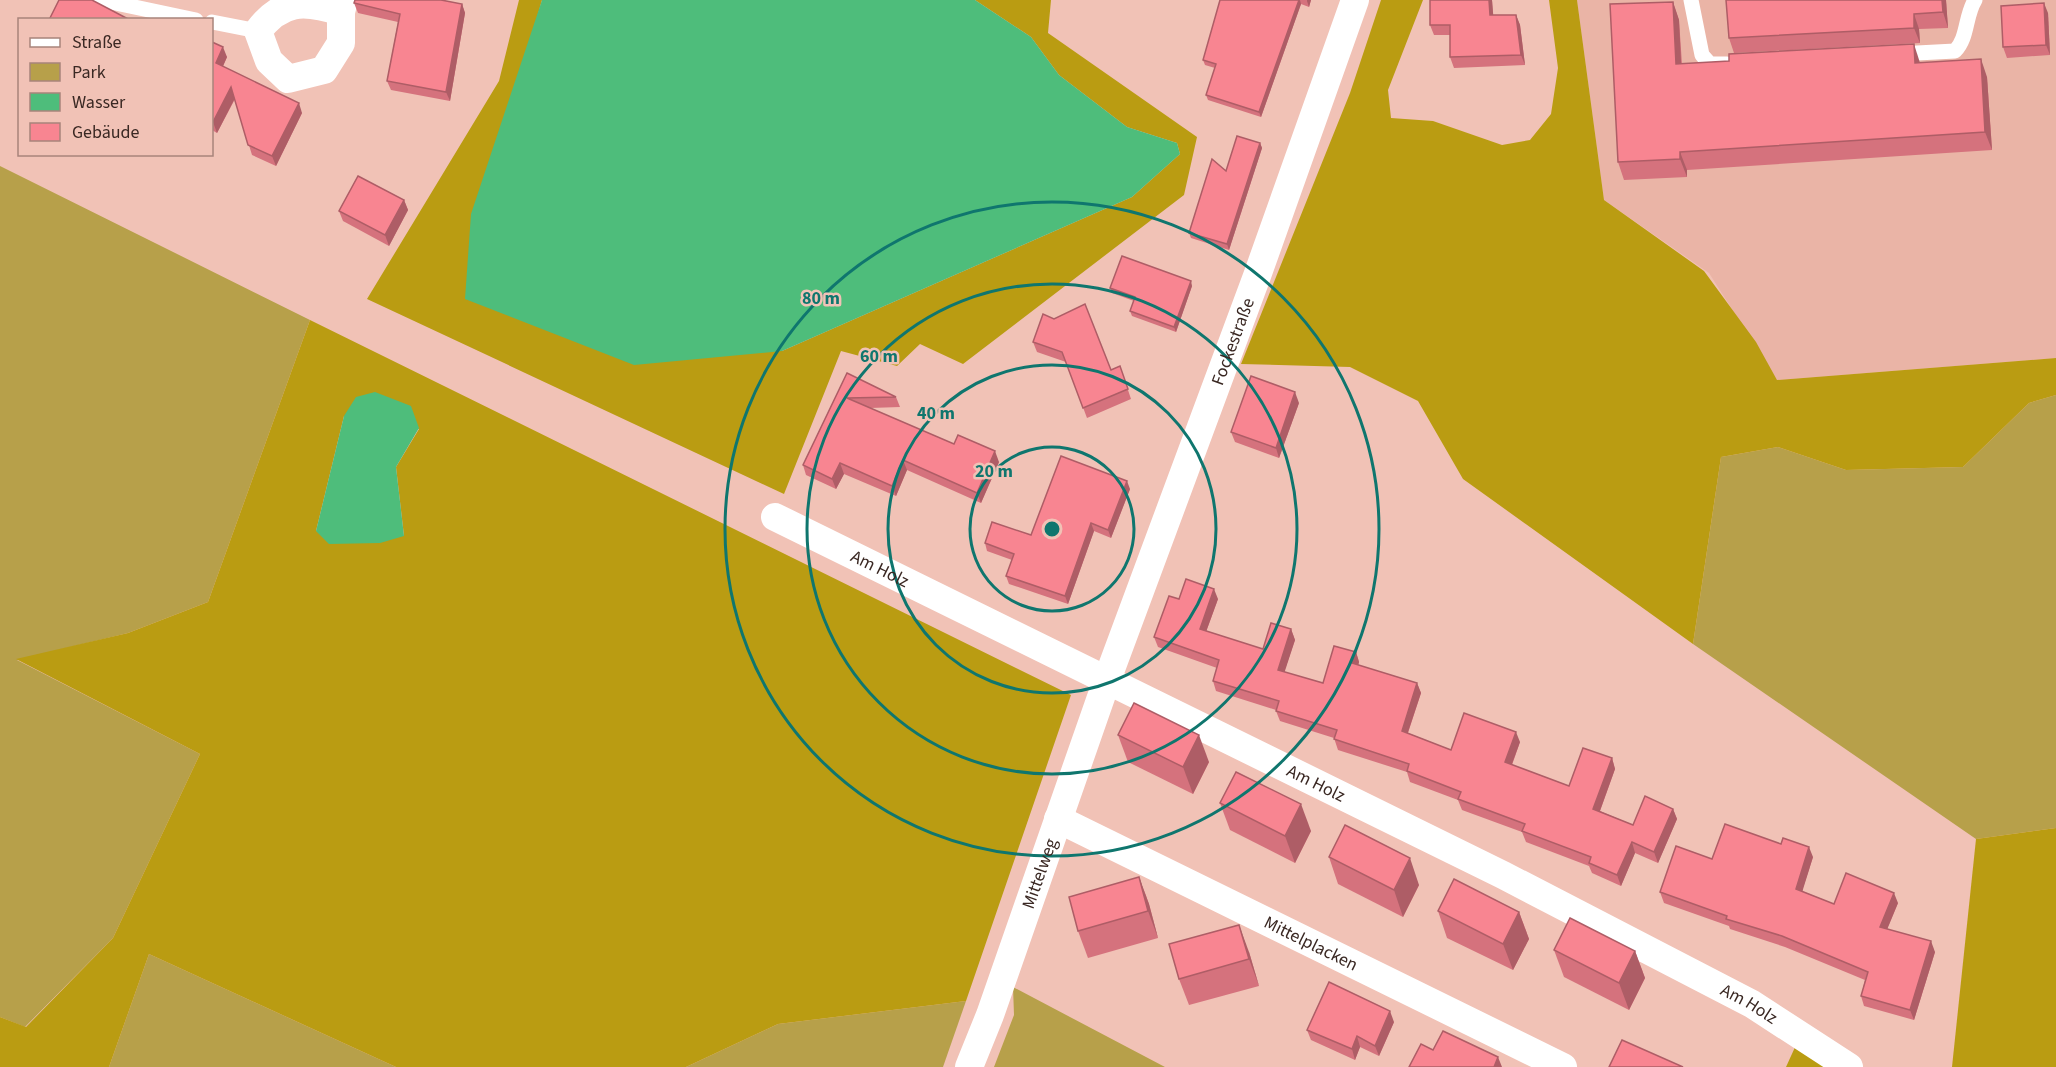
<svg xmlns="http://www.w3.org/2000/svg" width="2056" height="1067" font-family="'Source Sans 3',sans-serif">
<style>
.built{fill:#eab4a6}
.green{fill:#b7a04a}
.forest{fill:#ba9c12;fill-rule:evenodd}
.water{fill:#4ebd7b}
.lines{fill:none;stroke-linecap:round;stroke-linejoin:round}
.service{stroke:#fff;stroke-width:15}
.minor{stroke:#fff;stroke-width:28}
.wall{fill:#d5727d}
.shaded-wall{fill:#ae5d66}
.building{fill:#f88591;stroke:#ae5d66;stroke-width:1.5}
.ring{fill:none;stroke:#0f766e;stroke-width:3}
.labels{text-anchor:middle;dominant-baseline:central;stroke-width:5;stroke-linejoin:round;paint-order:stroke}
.street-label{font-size:18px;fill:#3a2823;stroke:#f1c2b6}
.centre{fill:#0f766e;stroke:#f1c2b6;stroke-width:3}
.ring-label{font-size:18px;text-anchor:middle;font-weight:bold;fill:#0f766e;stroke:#f1c2b6;stroke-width:5;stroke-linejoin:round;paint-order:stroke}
</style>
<rect width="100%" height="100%" fill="#f1c2b6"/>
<polygon class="built" points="1577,0 2056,0 2056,358 1777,380 1709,273 1604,200"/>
<g class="green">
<polygon points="0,166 310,320 208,602 128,633 17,660 200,754 113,938 25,1027 0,1017"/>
<polygon points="2056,395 2056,828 1976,839 1693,644 1721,457 1778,447 1846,470 1963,467 2029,403"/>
<polygon points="149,954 396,1067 109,1067"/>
<polygon points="1013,987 1165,1067 994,1067 1014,1015"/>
<polygon points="966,1001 943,1067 686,1067 778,1024"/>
</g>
<g class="forest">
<polygon points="519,0 542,0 525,60 782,351 1132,197 1180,154 1177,143 1127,127 1059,75 1031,37 975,0 1051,0 1048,33 1197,137 1184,195 963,364 920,344 897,366 841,351 784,494 367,299 499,81"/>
<polygon points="1381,0 1423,0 1388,90 1391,118 1433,121 1502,145 1530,140 1551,114 1558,68 1549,0 1577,0 1604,200 1704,271 1756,342 1777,380 2056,358 2056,395 2029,403 1963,467 1846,470 1778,447 1721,457 1693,644 1463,479 1418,401 1350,367 1241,364 1350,93"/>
<path d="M310,320L1071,695L966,1001L778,1024L686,1067H396L149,954L109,1067H0V1017L26,1027L113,938L200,754L16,659L128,633L208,602ZM344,416L419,429L396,467L404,536L316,531Z"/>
<polygon points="2056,828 2056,1067 1952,1067 1976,839"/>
<polygon points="1796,1045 1830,1067 1786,1067"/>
</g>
<g class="water">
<polygon points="542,0 975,0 1031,37 1059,75 1127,127 1177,143 1180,154 1132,197 782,351 634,365 465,299 471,214"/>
<polygon points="375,392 411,406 419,428 396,467 404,536 380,543 329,544 316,531 344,416 356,397"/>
</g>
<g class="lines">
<g class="service">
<polyline points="101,0 196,20"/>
<polyline points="1691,0 1702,55 1710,64 1727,64"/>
<polyline points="212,22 258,31"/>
<path d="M1898,54L1955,51C1968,38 1965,16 1975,0"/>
</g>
<g class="minor">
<path d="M341,12C304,0 281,0 258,31L269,61L288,79L324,70L341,43V12L344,0"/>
<path id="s1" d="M775,517L1503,875L1752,1004L1849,1067"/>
<path id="s2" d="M1058,819L1563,1067"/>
<path id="s3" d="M969,1067L990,1015L1107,680L1257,276L1355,0"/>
</g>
</g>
<g class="wall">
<polygon points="1220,0 1311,0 1309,7 1301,4 1261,117 1208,100 1206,95 1215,68 1205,65 1203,60"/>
<polygon points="1430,0 1492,0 1493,15 1516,15 1520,25 1525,65 1454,68 1450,57 1450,35 1434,35 1430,25"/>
<polygon points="1726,0 1946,0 1948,28 1919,29 1920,43 1734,53 1729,38"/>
<polygon points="1673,2 1679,20 1682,64 1920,62 1987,77 1992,150 1687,170 1687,177 1624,180 1618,162"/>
<polygon points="354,3 462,4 465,13 450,101 391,90 387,81 398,22 358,13"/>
<polygon points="2048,13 2050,55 2007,58 2003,47"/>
<polygon points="212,42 227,57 223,66 302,113 276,166 252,155 235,99 217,133 212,130"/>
<polygon points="1260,143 1262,148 1229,250 1191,238 1189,233 1226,171"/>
<polygon points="404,200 408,210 389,246 343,221 339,211"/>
<polygon points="1192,286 1176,332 1132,316 1130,311 1134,301 1112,293 1110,288"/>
<polygon points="1033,342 1111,370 1120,366 1131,399 1087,418 1066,362 1037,352"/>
<polygon points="847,373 896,397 900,407 870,408 954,444 999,462 981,503 907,470 896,496 844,474 836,489 806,475 803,465"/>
<polygon points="1299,403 1279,458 1235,442 1231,432"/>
<polygon points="1130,489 1111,538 1094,531 1068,604 1009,584 1006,576 1012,560 987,551 985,543 1031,535"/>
<polygon points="1179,599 1218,599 1206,632 1263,649 1291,629 1295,640 1284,672 1323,683 1356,652 1359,662 1358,665 1417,683 1421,693 1408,733 1451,750 1520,742 1512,765 1569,786 1612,758 1615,769 1600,811 1633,825 1673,809 1677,819 1658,863 1635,853 1621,886 1592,873 1589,866 1526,842 1522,832 1462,810 1458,800 1410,782 1407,772 1338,750 1334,738 1280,721 1276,711 1276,710 1216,691 1213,681 1217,668 1158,647 1154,637"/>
<polygon points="1118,735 1209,762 1193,794 1128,762"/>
<polygon points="1220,803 1311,831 1295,863 1230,830"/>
<polygon points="1329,857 1419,885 1403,917 1338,884"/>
<polygon points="1813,857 1802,891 1834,904 1898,903 1887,929 1935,952 1914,1020 1864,1006 1861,996 1865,980 1785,947 1730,929 1729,926 1664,903 1660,892 1712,859"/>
<polygon points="1139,877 1149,904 1158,938 1088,958 1078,931"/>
<polygon points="1438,911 1519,912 1529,939 1513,970 1447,938"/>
<polygon points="1554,950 1635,951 1645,978 1629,1010 1564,977"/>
<polygon points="1249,952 1259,986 1189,1005 1179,979"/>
<polygon points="1394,1022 1379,1056 1360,1047 1355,1060 1311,1040 1307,1030"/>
</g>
<g class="shaded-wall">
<polygon points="1299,0 1300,0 1301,4 1261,117 1259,112"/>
<polygon points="1307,0 1311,0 1309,7 1307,1"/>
<polygon points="1489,0 1492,0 1494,25 1490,15"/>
<polygon points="1942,0 1946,0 1948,28 1943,12"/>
<polygon points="1673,2 1679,20 1682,82 1676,64"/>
<polygon points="2044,3 2048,13 2050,55 2046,45"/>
<polygon points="462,4 465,13 450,101 446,92"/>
<polygon points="1914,14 1919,29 1920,43 1914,28"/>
<polygon points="1516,15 1520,25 1525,65 1521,55"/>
<polygon points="1914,44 1920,63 1915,63"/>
<polygon points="223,47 227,57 220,73 216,63"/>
<polygon points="1981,59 1987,77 1992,150 1985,132"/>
<polygon points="231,87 235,98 217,133 213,122"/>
<polygon points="299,103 302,113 276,166 272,156"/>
<polygon points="1260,143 1262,148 1229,250 1227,244"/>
<polygon points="1680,152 1687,170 1687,177 1680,159"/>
<polygon points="404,200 408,210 389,246 385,235"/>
<polygon points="1191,281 1192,286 1176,332 1174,327"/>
<polygon points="1295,392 1299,403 1279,458 1276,448"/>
<polygon points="995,451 999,462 981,503 977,493"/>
<polygon points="903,460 907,470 896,496 892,486"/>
<polygon points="840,463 844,474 836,489 832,479"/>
<polygon points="1127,481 1130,489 1111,538 1108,530"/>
<polygon points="1091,523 1094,531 1068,604 1065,596"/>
<polygon points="1214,589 1218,599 1203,640 1200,629"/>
<polygon points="1291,629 1295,640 1282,680 1278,670"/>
<polygon points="1356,652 1359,662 1356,673 1352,663"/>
<polygon points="1417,683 1421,693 1405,741 1402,731"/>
<polygon points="1516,732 1520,742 1509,772 1505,762"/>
<polygon points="1199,735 1209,762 1193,794 1183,767"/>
<polygon points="1612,758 1615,769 1597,819 1593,809"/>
<polygon points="1301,804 1311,831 1295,863 1285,836"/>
<polygon points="1673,809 1677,819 1658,863 1654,852"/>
<polygon points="1632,842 1635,853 1621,886 1617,875"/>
<polygon points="1809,847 1813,857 1800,899 1796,889"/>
<polygon points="1410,858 1419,885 1403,917 1394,890"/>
<polygon points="1139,877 1149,904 1158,938 1148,911"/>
<polygon points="1894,893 1898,903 1884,937 1880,927"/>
<polygon points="1519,912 1529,939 1513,970 1503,944"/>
<polygon points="1239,925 1249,952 1259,986 1249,959"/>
<polygon points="1931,941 1935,952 1914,1020 1910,1010"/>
<polygon points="1635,951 1645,978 1629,1010 1619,983"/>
<polygon points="1390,1011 1394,1022 1379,1056 1375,1046"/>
<polygon points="1357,1036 1360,1047 1355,1060 1352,1049"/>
<polygon points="1498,1057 1502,1067 1494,1067"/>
</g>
<g class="building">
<polygon points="59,0 92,0 130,20 49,20"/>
<polygon points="355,0 441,0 462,4 446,92 387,81 400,14 354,3"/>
<polygon points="1220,0 1299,0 1259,112 1206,95 1216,64 1203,60"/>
<polygon points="1430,0 1489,0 1490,15 1516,15 1521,55 1450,57 1450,25 1430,25"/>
<polygon points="1726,0 1942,0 1943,12 1914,14 1914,28 1729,38"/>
<polygon points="1673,2 1676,64 1729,61 1729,54 1914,44 1915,63 1981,59 1985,132 1680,152 1680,159 1618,162 1610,4"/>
<polygon points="2044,3 2046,45 2003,47 2001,6"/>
<polygon points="212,42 223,47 216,63 299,103 272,156 248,145 231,87 213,122 212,122"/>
<polygon points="1237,136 1260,143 1227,244 1189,233 1212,159 1226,171"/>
<polygon points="358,176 404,200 385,235 339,211"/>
<polygon points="1122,256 1191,281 1174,327 1130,311 1135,297 1110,288"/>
<polygon points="1085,304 1111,370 1120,366 1128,389 1083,408 1062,352 1033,342 1043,314 1054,319"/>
<polygon points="847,373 896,397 847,398 954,444 958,435 995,451 977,493 903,460 892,486 840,463 832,479 803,465"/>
<polygon points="1251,376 1295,392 1276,448 1231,432"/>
<polygon points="1061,456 1127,481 1108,530 1091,523 1065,596 1006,576 1014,554 985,543 992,522 1031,535"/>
<polygon points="1186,579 1214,589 1200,629 1263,649 1271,623 1291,629 1278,670 1323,683 1334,646 1356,652 1352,663 1417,683 1402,731 1451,750 1464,713 1516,732 1505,762 1569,786 1583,748 1612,758 1593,809 1633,825 1645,796 1673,809 1654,852 1632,842 1617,875 1589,863 1591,857 1522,831 1525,824 1458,799 1461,792 1407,771 1409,764 1334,739 1337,730 1276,711 1279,701 1213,681 1219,660 1154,637 1169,596 1179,599"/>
<polygon points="1134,703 1199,735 1183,767 1118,735"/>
<polygon points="1236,772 1301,804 1285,836 1220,803"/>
<polygon points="1725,824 1781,844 1783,838 1809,847 1796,889 1834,904 1846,873 1894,893 1880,927 1931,941 1910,1010 1861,996 1868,972 1782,936 1726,919 1727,916 1660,892 1676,846 1712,859"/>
<polygon points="1345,825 1410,858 1394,890 1329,857"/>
<polygon points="1139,877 1148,911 1078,931 1069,897"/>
<polygon points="1454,879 1519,912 1503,944 1438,911"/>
<polygon points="1570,918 1635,951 1619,983 1554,950"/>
<polygon points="1239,925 1249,959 1179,979 1169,944"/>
<polygon points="1329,982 1390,1011 1375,1046 1357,1036 1352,1049 1307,1030"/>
<polygon points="1443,1031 1498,1057 1494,1067 1409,1067 1421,1044 1433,1050"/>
<polygon points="1622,1040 1683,1067 1609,1067"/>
</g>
<g class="ring">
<circle cx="1052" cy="529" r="82"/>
<circle cx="1052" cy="529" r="164"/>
<circle cx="1052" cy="529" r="245"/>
<circle cx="1052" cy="529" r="327"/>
</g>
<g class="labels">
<g class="street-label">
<text stroke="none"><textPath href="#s3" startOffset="772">Fockestraße</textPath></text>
<text stroke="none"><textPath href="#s1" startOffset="117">Am Holz</textPath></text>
<text stroke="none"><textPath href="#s1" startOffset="603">Am Holz</textPath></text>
<text stroke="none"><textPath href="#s3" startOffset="206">Mittelweg</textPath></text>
<text stroke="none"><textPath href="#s2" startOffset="282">Mittelplacken</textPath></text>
<text stroke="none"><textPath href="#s1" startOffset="1089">Am Holz</textPath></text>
</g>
</g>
<circle cx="1052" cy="529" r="9" class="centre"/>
<g class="ring-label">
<text x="821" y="304">80 m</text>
<text x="879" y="362">60 m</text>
<text x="936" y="419">40 m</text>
<text x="994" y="477">20 m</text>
</g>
<rect x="18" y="18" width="195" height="138" fill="#f1c2b6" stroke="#a8847b" stroke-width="1.5"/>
<rect x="30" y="38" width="30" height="9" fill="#ffffff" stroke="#a8847b" stroke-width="1.5"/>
<text x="72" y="48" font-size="18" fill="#3a2823">Straße</text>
<rect x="30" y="63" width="30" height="18" fill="#b7a04a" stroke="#a8847b" stroke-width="1.5"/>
<text x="72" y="78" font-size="18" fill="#3a2823">Park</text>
<rect x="30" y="93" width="30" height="18" fill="#4ebd7b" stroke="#a8847b" stroke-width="1.5"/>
<text x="72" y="108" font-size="18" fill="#3a2823">Wasser</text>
<rect x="30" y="123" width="30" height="18" fill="#f88591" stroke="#a8847b" stroke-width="1.5"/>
<text x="72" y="138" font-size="18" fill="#3a2823">Gebäude</text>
</svg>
